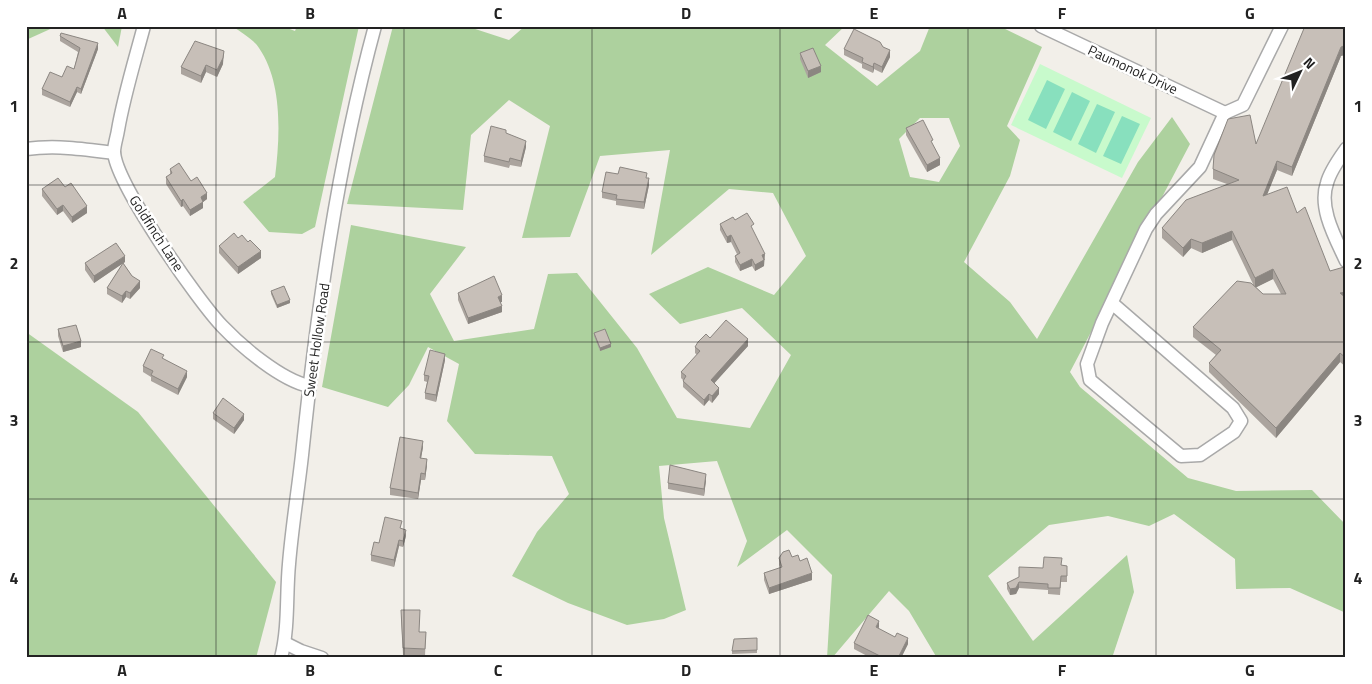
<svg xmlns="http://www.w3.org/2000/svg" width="1372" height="684" font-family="'Titillium Web',sans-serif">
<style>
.forest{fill:#add19e;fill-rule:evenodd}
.park{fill:#c8facc}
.pitch{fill:#88e0be}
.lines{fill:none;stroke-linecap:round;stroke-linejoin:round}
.minor-casing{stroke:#a9a9a9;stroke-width:15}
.minor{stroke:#fff;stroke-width:12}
.wall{fill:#aba49e;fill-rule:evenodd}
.shaded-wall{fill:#8b8681}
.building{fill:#c7bfb8;stroke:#8b8681}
.grid{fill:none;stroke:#222;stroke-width:1;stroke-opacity:0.55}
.labels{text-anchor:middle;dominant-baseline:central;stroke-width:5;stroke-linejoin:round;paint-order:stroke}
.street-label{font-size:14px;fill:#222;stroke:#fff}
.neatline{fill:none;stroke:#222;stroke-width:2}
.grid-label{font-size:16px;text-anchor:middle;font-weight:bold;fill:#222}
</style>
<rect width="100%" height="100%" fill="#f2efe9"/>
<g class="forest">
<polygon points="26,26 57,26 26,40"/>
<polygon points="102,26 122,26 118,47"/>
<path d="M232,26H282L295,31L297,26H359L315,227L302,234L269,232L243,202L275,177C280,137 283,83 259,48C253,39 242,33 232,26Z"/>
<path d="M393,26H466L509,40L525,26H845L825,45L877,86L920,51L930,26H999L1042,47L1007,126L1020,140L1010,176L964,262L1010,302L1037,339L1138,162L1172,117L1190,144L1070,372L1080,387L1188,478L1236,491L1312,490L1346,525V613L1290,588L1236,589L1235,559L1174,514L1149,526L1108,516L1049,525L988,576L1033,641L1127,555L1134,592L1112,658H937L909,611L889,591L832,658H827L832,575L787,530L737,567L747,541L717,461L659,466L664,518L686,610L664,619L627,625L568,603L512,576L537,532L569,494L552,456L475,454L447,421L459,364L428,347L409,385L388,407L322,387L351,225L466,247L430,294L454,341L534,329L548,274L577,273L637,348L677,418L750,428L791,355L742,308L680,324L649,294L708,267L774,295L806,256L773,193L729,189L651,255L670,150L600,156L570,237L522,238L550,126L509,100L471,135L463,210L347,204ZM920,118H949L960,146L939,182L910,177L899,139Z"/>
<polygon points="26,332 138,412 276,582 256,658 26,658"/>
</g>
<polygon class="park" points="1040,64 1151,118 1122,178 1011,125"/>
<g class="pitch">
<polygon points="1047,80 1065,89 1046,129 1028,120"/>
<polygon points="1072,92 1090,101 1071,141 1053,132"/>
<polygon points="1097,104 1115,112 1096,153 1078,144"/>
<polygon points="1122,116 1140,124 1121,164 1103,156"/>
</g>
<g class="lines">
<g class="minor-casing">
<g id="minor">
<path d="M144,26C135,60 124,95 118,130C117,137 114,145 114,152C116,184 198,301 222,326C242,347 281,380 309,386"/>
<polyline points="1041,26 1225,113"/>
<path d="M26,149C56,145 84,149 114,153"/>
<path d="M1346,149C1339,159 1330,171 1327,183C1318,208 1336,239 1346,261"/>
<polyline points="1113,304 1233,408 1241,421 1234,432 1200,455 1181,456 1090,380 1087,364 1102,323 1146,229 1156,214 1200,167 1225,113 1243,105 1282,26"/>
<polyline points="285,643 301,651 322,658"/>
<path d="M281,658C289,627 286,595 289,564C292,527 298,491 302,455C317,311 337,166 375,26"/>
</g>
</g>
<use href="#minor" class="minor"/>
</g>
<g class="wall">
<polygon points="60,36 98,49 81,94 77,92 70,107 42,95 42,89 62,77 74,69 78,52 60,41"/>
<polygon points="844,49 890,57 882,73 874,69 873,73 862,68 862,64 844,55"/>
<polygon points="800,53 821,72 808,78 800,59"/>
<path d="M1341,56L1292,176L1277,170L1267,194L1297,213L1330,271H1346V367L1340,362L1276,438L1209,372V363L1216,355L1193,337V327L1253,284L1232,240L1202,253L1191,248L1183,257L1162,238V228L1227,184L1213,179V169L1256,144ZM1273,279L1281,294H1263L1256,287Z"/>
<polygon points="223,64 217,77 206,72 201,83 181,74 181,67"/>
<polygon points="906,128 933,146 940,165 927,172 906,135"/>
<polygon points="506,134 526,147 521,167 510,165 509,168 484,162 484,156"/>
<polygon points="170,169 191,181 207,199 203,202 203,208 190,216 183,206 181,207 166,184 166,177 170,175"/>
<polygon points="618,174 647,178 649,185 644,209 616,205 616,201 602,198 602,192"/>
<polygon points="65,187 87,213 72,223 63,211 57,215 42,196 42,189"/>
<polygon points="735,220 753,231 765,260 764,260 764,266 755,271 752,266 740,271 735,262 735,256 737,254 731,242 727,243 720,230 720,224"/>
<polygon points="238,238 261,258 238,274 219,253 219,246"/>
<polygon points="125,262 123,263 140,288 130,299 126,297 122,303 107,294 107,288 123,263 94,283 85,270 85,263"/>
<polygon points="271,291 290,303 277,308 271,294"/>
<polygon points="458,293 502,302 500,302 502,312 468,324 458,300"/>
<polygon points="58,329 81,347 63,352 58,336"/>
<polygon points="594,333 611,347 600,351 594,336"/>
<polygon points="710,338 748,346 714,383 719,394 712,403 709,400 704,406 683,387 683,380 681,378 681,372 697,355 695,353 695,347"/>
<polygon points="164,359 187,377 178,395 151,381 151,377 143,372 143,366"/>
<polygon points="445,360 436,402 425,399 425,393 427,382 424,381 424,375"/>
<polygon points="213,413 244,420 234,434 213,419"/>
<polygon points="423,447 421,458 427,465 425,480 421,480 418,499 390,495 390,488"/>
<polygon points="706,480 704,496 668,489 668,483"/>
<polygon points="402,529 406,536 403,547 399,546 394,567 371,561 371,555 379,543"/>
<polygon points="792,557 800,561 812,580 769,594 764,580 764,573 780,568 779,565 779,558"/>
<polygon points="1062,565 1067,566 1067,582 1061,582 1060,595 1048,594 1048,590 1019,588 1016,594 1010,595 1007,589 1007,583 1043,568"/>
<polygon points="401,616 420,632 426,632 425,656 403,655"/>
<polygon points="879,627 878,629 908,644 901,658 871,658 854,649 854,643"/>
<polygon points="757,638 757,653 732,654 732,651"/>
</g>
<g class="shaded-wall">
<polygon points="98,43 98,49 81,94 81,89"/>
<polygon points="1346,45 1346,55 1341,56 1292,176 1292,167 1341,47"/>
<polygon points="890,50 890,57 882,73 882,67"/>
<polygon points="224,51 223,64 217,77 217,70"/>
<polygon points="874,63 874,69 873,73 873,67"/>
<polygon points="206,65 206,72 201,83 201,76"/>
<polygon points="821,66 821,72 808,78 808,71"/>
<polygon points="77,87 77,92 70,107 70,102"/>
<polygon points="526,141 526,147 521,167 521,161"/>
<polygon points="940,158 940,165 927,172 927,165"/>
<polygon points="1277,161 1277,170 1263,205 1263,196"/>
<polygon points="649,178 649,185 644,209 644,202"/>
<polygon points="207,193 207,199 203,202 203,208 190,216 190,210 201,197"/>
<polygon points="183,199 183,206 181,207 181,201"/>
<polygon points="63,205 63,211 57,215 57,209"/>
<polygon points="87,206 87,213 72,223 72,217"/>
<polygon points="1232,231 1232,240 1202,253 1202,243"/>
<polygon points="731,235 731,242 727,243 727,237"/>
<polygon points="1191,239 1191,248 1183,257 1183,248"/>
<polygon points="261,251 261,258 238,274 238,267"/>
<polygon points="765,254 764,266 755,271 755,265 762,255"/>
<polygon points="125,256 125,262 94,283 94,276"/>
<polygon points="752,259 752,266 740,271 740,265"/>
<polygon points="1273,269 1273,279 1255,288 1255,278"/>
<polygon points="140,281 140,288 130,299 130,293"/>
<polygon points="126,291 126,297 122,303 122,296"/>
<polygon points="1346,292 1346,301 1340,293"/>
<polygon points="502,295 502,302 498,303 498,297"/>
<polygon points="290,300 290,303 277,308 277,305"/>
<polygon points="502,306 502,312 468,324 468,318"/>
<polygon points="748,339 748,346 711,387 711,380"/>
<polygon points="81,341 81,347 63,352 63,346"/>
<polygon points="611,344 611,347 600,351 600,348"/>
<polygon points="1340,353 1340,362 1276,438 1276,428"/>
<polygon points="445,354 445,360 436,402 436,395"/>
<polygon points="187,371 187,377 178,395 178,389"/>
<polygon points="719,388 719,394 712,403 712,396"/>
<polygon points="709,394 709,400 704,406 704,400"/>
<polygon points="244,414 244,420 234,434 234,428"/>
<polygon points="423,441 423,447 420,464 420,458"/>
<polygon points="427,459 427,465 425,480 425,474"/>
<polygon points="421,473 421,480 418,499 418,493"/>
<polygon points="706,474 706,480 704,496 704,489"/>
<polygon points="406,530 406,536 403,547 403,541"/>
<polygon points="399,540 399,546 394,567 394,560"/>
<polygon points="812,573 812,580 769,594 769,588"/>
<polygon points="1019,582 1019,588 1016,594 1010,595 1010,589"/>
<polygon points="879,621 879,627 876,634 876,627"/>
<polygon points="908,638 908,644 901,658 898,658"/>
</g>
<g class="building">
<polygon points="1305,26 1346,26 1346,45 1341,47 1292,167 1277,161 1263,196 1287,187 1297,213 1305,207 1330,271 1344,267 1346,271 1346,292 1340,293 1346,298 1346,358 1340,353 1276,428 1209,363 1221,350 1193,327 1237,281 1251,283 1263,294 1286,294 1273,269 1255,278 1232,231 1202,243 1191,239 1183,248 1162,228 1186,200 1239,180 1213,169 1214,155 1228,119 1250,115 1256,144"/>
<polygon points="854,29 880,42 883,47 890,50 882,67 874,63 873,67 862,62 863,58 844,49"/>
<polygon points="61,33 98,43 81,89 77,87 70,102 42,89 50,72 62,77 67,66 74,69 80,48 60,36"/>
<polygon points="195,41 224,51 223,58 217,70 206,65 201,76 181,67"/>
<polygon points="813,48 821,66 808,71 800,53"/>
<polygon points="923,120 933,140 931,141 940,158 927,165 906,128"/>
<polygon points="491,126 506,130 506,133 526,141 521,161 510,158 509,162 484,156"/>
<polygon points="179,163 191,181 197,177 207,193 201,197 203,202 190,210 183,199 181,201 166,177 172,173 170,169"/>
<polygon points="620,167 647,173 646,178 649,178 644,202 616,199 617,195 602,192 606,172 618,174"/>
<polygon points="58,178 65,187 71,183 87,206 72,217 63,205 57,209 42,189"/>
<polygon points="747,213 754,224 751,226 765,254 762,255 764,260 755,265 752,259 740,265 735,256 740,253 731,235 727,237 720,224 733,217 735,220"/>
<polygon points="234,233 238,238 242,235 248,242 250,240 261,251 238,267 219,246"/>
<polygon points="116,243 125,256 94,276 85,263"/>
<polygon points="123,263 132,276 140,281 130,293 126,291 122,296 107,288"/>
<polygon points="494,276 502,295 498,297 502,306 468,318 458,293"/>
<polygon points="284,286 290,300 277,305 271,291"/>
<polygon points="726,320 748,339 711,380 719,388 712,396 709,394 704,400 683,381 686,376 681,372 700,351 695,347 698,342 706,334 710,338"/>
<polygon points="76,325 81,341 63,346 58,329"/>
<polygon points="605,329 611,344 600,348 594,333"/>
<polygon points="151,349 164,355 162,358 187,371 178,389 151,375 153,371 143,366"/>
<polygon points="430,350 445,354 436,395 425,393 429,376 424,375"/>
<polygon points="223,398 244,414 234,428 213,413"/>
<polygon points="400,437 423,441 420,458 427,459 425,474 421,473 418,493 390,488"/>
<polygon points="670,465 706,474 704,489 668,483"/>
<polygon points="385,517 402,521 400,528 406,530 403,541 399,540 394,560 371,555 374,542 379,543"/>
<polygon points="789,550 792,557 798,555 800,561 807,558 812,573 769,588 764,573 782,567 779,558 783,552"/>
<polygon points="1044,557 1062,558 1061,565 1067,566 1067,576 1061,576 1060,588 1048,588 1048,584 1019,582 1016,588 1010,589 1007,583 1019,577 1019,567 1043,568"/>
<polygon points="401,610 420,610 419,632 426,632 425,649 403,648"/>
<polygon points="868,615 879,621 876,627 895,637 897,633 908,638 898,658 896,657 895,658 889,658 885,656 884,658 854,643"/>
<polygon points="757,638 757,650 732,651 734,639"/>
</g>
<path class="grid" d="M216,26V658M404,26V658M592,26V658M780,26V658M968,26V658M1156,26V658M26,185H1346M26,342H1346M26,499H1346"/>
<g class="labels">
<g class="street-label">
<text transform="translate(1133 69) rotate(25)">Paumonok Drive</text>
<text transform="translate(157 233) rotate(57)">Goldfinch Lane</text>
<text transform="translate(316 340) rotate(-82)">Sweet Hollow Road</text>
</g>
</g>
<rect width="1372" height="684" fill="none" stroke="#ffffff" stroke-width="55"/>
<g transform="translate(1300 72) rotate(47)" stroke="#ffffff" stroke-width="4" paint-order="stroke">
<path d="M0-4L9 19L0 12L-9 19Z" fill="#222222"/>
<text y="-8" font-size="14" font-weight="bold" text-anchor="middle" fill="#222222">N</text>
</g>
<rect x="28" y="28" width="1316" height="628" class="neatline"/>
<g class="grid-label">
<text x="122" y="19">A</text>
<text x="310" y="19">B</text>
<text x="498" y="19">C</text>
<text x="686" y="19">D</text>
<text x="874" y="19">E</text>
<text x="1062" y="19">F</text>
<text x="1250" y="19">G</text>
<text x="14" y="112">1</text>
<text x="1358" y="112">1</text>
<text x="14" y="269">2</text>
<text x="1358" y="269">2</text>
<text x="14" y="426">3</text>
<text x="1358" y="426">3</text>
<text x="14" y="584">4</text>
<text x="1358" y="584">4</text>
<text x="122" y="676">A</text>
<text x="310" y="676">B</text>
<text x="498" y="676">C</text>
<text x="686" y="676">D</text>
<text x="874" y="676">E</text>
<text x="1062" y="676">F</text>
<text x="1250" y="676">G</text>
</g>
</svg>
